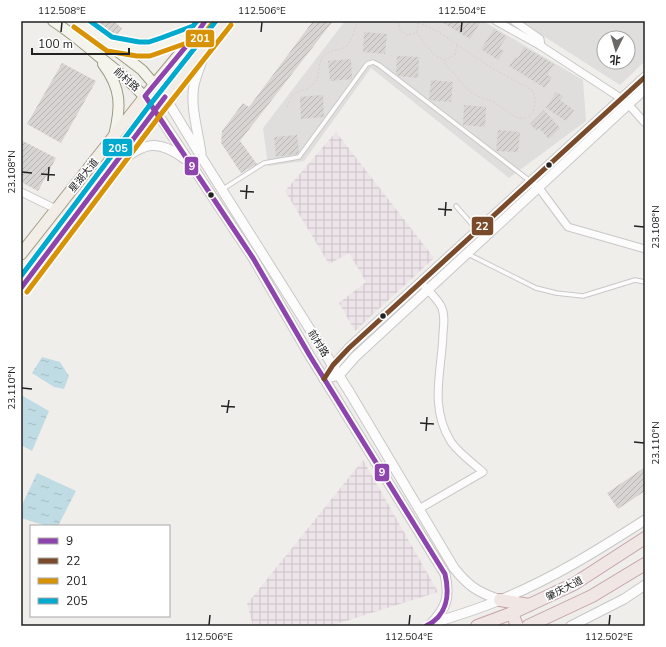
<svg xmlns="http://www.w3.org/2000/svg" width="666" height="647" font-family="'Nunito Sans','Noto Sans SC',sans-serif">
	<style>
		.residential { fill: #dfdedc; fill-rule: evenodd }
		.industrial { fill: url(#industrial-grid) }
		.grass { fill: url(#grass-tufts) }
		.water { fill: url(#water-ripples) }
		.building { fill: url(#building-hatch) }
		.lines { fill: none; stroke-linecap: round; stroke-linejoin: round }
		.service-casing { stroke: #c9c8c7; stroke-width: 5.5 }
		.minor-casing { stroke: #c9c8c7; stroke-width: 9 }
		.tertiary-casing { stroke: #c9c8c7; stroke-width: 11 }
		.secondary-casing { stroke: #999a82; stroke-width: 12 }
		.primary-casing { stroke: #a79c86; stroke-width: 13 }
		.trunk-casing { stroke: #c5a2ac; stroke-width: 14 }
		.path { stroke: #dccecd; stroke-width: 1; stroke-dasharray: 2 2; stroke-linecap: butt }
		.service { stroke: #fdfcfc; stroke-width: 3.5 }
		.minor { stroke: #fdfcfc; stroke-width: 7 }
		.tertiary { stroke: #fdfcfc; stroke-width: 9 }
		.secondary { stroke: #f4f4ed; stroke-width: 10 }
		.primary { stroke: #f3ede7; stroke-width: 11 }
		.trunk { stroke: #f0e6e4; stroke-width: 12 }
		.bus-1-casing { stroke: #fff; stroke-width: 8 }
		.bus-2-casing { stroke: #fff; stroke-width: 8 }
		.bus-3-casing { stroke: #fff; stroke-width: 8 }
		.bus-4-casing { stroke: #fff; stroke-width: 8 }
		.bus-1 { stroke: #8e44ad; stroke-width: 5 }
		.bus-2 { stroke: #7a4b2a; stroke-width: 5 }
		.bus-3 { stroke: #d79205; stroke-width: 5 }
		.bus-4 { stroke: #00a9ce; stroke-width: 5 }
		.ticks { fill: none; stroke: #222; stroke-width: 1.5 }
		.bus-dot { fill: #222; stroke: #fff; stroke-width: 1.5 }
		.labels { text-anchor: middle; stroke-width: 3.5; stroke-linejoin: round; paint-order: stroke }
		.street-label { font-size: 10px; fill: #222; stroke: #fff }
		.line-badge { stroke: #fff; stroke-width: 1.5 }
		.badge-label { font-size: 11px; text-anchor: middle; font-weight: bold; fill: #fff }
		.neatline { fill: none; stroke: #222; stroke-width: 1.5 }
		.ticks-label { font-size: 10px; text-anchor: middle; fill: #222 }
	</style>
	<defs>
		<pattern id="industrial-grid" width="8" height="8" patternUnits="userSpaceOnUse"><rect width="8" height="8" fill="#ede4e9"/><path d="M0 4h8M4 0v8" fill="none" stroke="#cbc3c8"/></pattern>
		<pattern id="grass-tufts" width="24" height="20" patternUnits="userSpaceOnUse"><rect width="24" height="20" fill="#ddeccb"/><path d="M3 7l-1-3M5 7V3M7 7l1-3M15 17l-1-3M17 17v-4M19 17l1-3" fill="none" stroke="#bdcaae"/></pattern>
		<pattern id="water-ripples" width="26" height="14" patternUnits="userSpaceOnUse"><rect width="26" height="14" fill="#bfdbe3"/><path d="M2 4q2-2 4 0t4 0M15 11q2-2 4 0t4 0" fill="none" stroke="#a4bcc2"/></pattern>
		<pattern id="building-hatch" width="6" height="6" patternUnits="userSpaceOnUse"><rect width="6" height="6" fill="#d7d4d2"/><path d="M-1 1l2-2M0 6l6-6M5 7l2-2" fill="none" stroke="#b8b6b4"/></pattern>
	</defs>
	<rect width="100%" height="100%" fill="#f0eeeb"/>
	<g class="residential">
		<path d="M345,21H483L583,80L586,121L509,178L371,68L304,161L268,166L263,128Z"/>
		<path d="M520,21H645V61L620,85ZM604,38H628V62H604Z"/>
	</g>
	<g class="industrial">
		<path d="M336,132L434,258L355,331L339,303L366,282L349,253L329,264L285,191Z"/>
		<path d="M363,460L438,592L330,626H253L247,604Z"/>
	</g>
	<path class="grass" d="M108,161L80,208L21,286V274Z"/>
	<g class="water">
		<path d="M42,357L60,362L69,376L64,389L54,387L32,373Z"/>
		<path d="M21,395L49,411L32,451L21,445Z"/>
		<path d="M37,473L76,491L58,526H47L21,518V507Z"/>
	</g>
	<g class="building">
		<path d="M95,21H113L122,28L116,37Z"/>
		<path d="M313,21H333L240,141L257,164L241,173L221,143L222,131L243,103L249,107Z"/>
		<path d="M440,21H481L470,39Z"/>
		<path d="M494,29L507,37L499,48L504,51L498,60L481,49Z"/>
		<path d="M364,32L387,34L385,54L363,52Z"/>
		<path d="M524,47L554,64L547,75L552,77L545,88L509,66L515,57L518,58Z"/>
		<path d="M397,56L419,57L418,78L399,76L396,74Z"/>
		<path d="M351,59L352,79L330,81L328,61Z"/>
		<path d="M62,63L96,81L61,143L27,124Z"/>
		<path d="M431,80L453,82L451,102L429,100Z"/>
		<path d="M556,92L563,96L560,100L574,110L566,121L546,108Z"/>
		<path d="M323,95L324,117L301,119L300,97Z"/>
		<path d="M464,105L486,107L485,127L463,125Z"/>
		<path d="M544,110L560,128L549,139L539,128L536,130L530,124Z"/>
		<path d="M498,130L520,132L518,152L496,151Z"/>
		<path d="M297,135L299,151L297,154L276,157L274,137Z"/>
		<path d="M23,141L56,158L38,191L21,182V145Z"/>
		<path d="M645,467V491L618,509L607,493Z"/>
	</g>
	<g class="lines">
		<defs>
			<g id="service">
				<path d="M223,189L264,163L299,157L367,64L373,62L379,65L530,181"/>
				<path d="M456,206L477,230"/>
				<path d="M468,254L536,288L556,293L583,296L635,280L645,282"/>
			</g>
			<g id="minor">
				<path d="M496,21L541,46L622,99L629,105L645,123"/>
				<path d="M514,21L540,39L541,46"/>
				<path d="M534,185L539,188L568,227L645,249"/>
				<path d="M21,192L56,209"/>
				<path d="M419,509L483,472C474,464 455,450 450,440C429,405 442,371 443,333C444,324 445,314 441,306C437,299 430,292 425,287"/>
			</g>
			<g id="tertiary">
				<path d="M165,97L202,158L350,393L454,568C469,587 478,592 500,600"/>
				<path d="M155,110L253,258L310,356L445,574C450,597 447,607 431,624"/>
				<path d="M201,153C198,130 190,107 194,85C197,72 203,59 207,46"/>
				<path d="M119,163C144,142 158,139 185,159"/>
				<path d="M330,370L349,348L645,77"/>
				<path d="M324,379L339,375L355,357L645,89"/>
				<path d="M433,623C456,616 478,609 500,600C552,579 598,550 645,520"/>
				<path d="M571,626L624,599L645,585"/>
			</g>
			<g id="secondary">
				<path d="M53,21C69,31 83,43 97,55C119,72 139,88 155,110"/>
				<path d="M78,21L142,70L165,97"/>
				<path d="M113,45C150,54 164,45 198,32"/>
				<path d="M103,64C122,89 121,107 114,136"/>
			</g>
			<g id="primary">
				<path d="M21,254L155,84L198,32L205,21"/>
				<path d="M21,288L155,110L225,21"/>
			</g>
			<g id="trunk">
				<path d="M500,600L529,605"/>
				<path d="M512,613L517,626"/>
				<path d="M477,626L512,613L574,584L645,538"/>
				<path d="M528,626L592,596L645,564"/>
			</g>
		</defs>
		<use href="#service" class="service-casing"/>
		<use href="#minor" class="minor-casing"/>
		<use href="#tertiary" class="tertiary-casing"/>
		<use href="#secondary" class="secondary-casing"/>
		<use href="#primary" class="primary-casing"/>
		<use href="#trunk" class="trunk-casing"/>
		<g class="path">
			<path d="M390,21L399,24"/>
			<path d="M400,21L399,24L400,30L407,35L413,34L418,30L417,21"/>
			<path d="M418,23C443,31 458,47 480,60C496,71 514,80 532,90C537,99 537,119 521,118C511,117 505,109 497,104C489,99 480,98 472,93C463,87 460,79 453,72C449,68 445,67 444,60"/>
			<path d="M416,32C424,42 432,56 444,60L455,55L457,45"/>
			<path d="M287,107C294,85 302,96 313,84C321,76 317,67 322,58C326,49 340,52 346,46C354,39 353,28 359,21"/>
		</g>
		<use href="#service" class="service"/>
		<use href="#minor" class="minor"/>
		<use href="#tertiary" class="tertiary"/>
		<use href="#secondary" class="secondary"/>
		<use href="#primary" class="primary"/>
		<use href="#trunk" class="trunk"/>
		<defs>
			<g id="bus-1">
				<path d="M205,21L198,32L145,96L253,258L310,356L445,574C450,595 447,616 426,626"/>
				<path d="M21,288L165,97"/>
			</g>
			<path id="bus-2" d="M324,379L333,365L349,348L645,77"/>
			<g id="bus-3">
				<path d="M74,27L107,51L137,56H150L201,38L211,25"/>
				<path d="M27,292L161,114L231,25"/>
			</g>
			<g id="bus-4">
				<path d="M90,21L112,37L139,42H149L161,38L193,26L197,21"/>
				<path d="M21,276L149,106L216,21"/>
			</g>
		</defs>
		<use href="#bus-1" class="bus-1-casing"/>
		<use href="#bus-2" class="bus-2-casing"/>
		<use href="#bus-3" class="bus-3-casing"/>
		<use href="#bus-4" class="bus-4-casing"/>
		<use href="#bus-1" class="bus-1"/>
		<use href="#bus-2" class="bus-2"/>
		<use href="#bus-3" class="bus-3"/>
		<use href="#bus-4" class="bus-4"/>
	</g>
	<path class="ticks" d="M61,32L62,22M261,32L262,22M461,32L462,22M22,172L32,173M41,174L55,175M48,181L49,167M240,191L254,192M246,199L247,185M438,209L452,210M445,216L446,202M634,226L644,227M22,388L32,389M221,406L235,407M227,413L229,400M420,423L434,424M426,431L427,417M634,442L644,443M209,625L210,615M409,625L410,615M609,625L610,615"/>
	<g class="bus-dot">
		<circle cx="549" cy="165" r="3.5"/>
		<circle cx="211" cy="195" r="3.5"/>
		<circle cx="383" cy="316" r="3.5"/>
	</g>
	<g class="labels">
		<g class="street-label">
			<text transform="translate(127 79) rotate(41)" y="4">前村路</text>
			<text transform="translate(83 175) rotate(-51)" y="4">星湖大道</text>
			<text transform="translate(319 343) rotate(58)" y="4">前村路</text>
			<text transform="translate(564 588) rotate(-27)" y="4">肇庆大道</text>
		</g>
	</g>
	<g class="line-badge">
		<rect x="185" y="29" width="30" height="19" rx="4" fill="#d79205"/>
		<rect x="102" y="138" width="31" height="19" rx="4" fill="#00a9ce"/>
		<rect x="184" y="156" width="15" height="20" rx="4" fill="#8e44ad"/>
		<rect x="471" y="216" width="23" height="20" rx="4" fill="#7a4b2a"/>
		<rect x="374" y="463" width="16" height="19" rx="4" fill="#8e44ad"/>
	</g>
	<g class="badge-label">
		<text x="200" y="42">201</text>
		<text x="118" y="152">205</text>
		<text x="192" y="170">9</text>
		<text x="482" y="230">22</text>
		<text x="382" y="476">9</text>
	</g>
	<rect width="666" height="647" fill="none" stroke="#ffffff" stroke-width="44"/>
	<rect x="30" y="525" width="140" height="92" fill="#ffffff" stroke="#a7a7a7"/>
	<rect x="38" y="538" width="20" height="6" fill="#8e44ad" stroke="#a7a7a7"/>
	<text x="66" y="545" font-size="12" fill="#222222">9</text>
	<rect x="38" y="558" width="20" height="6" fill="#7a4b2a" stroke="#a7a7a7"/>
	<text x="66" y="565" font-size="12" fill="#222222">22</text>
	<rect x="38" y="578" width="20" height="6" fill="#d79205" stroke="#a7a7a7"/>
	<text x="66" y="585" font-size="12" fill="#222222">201</text>
	<rect x="38" y="598" width="20" height="6" fill="#00a9ce" stroke="#a7a7a7"/>
	<text x="66" y="605" font-size="12" fill="#222222">205</text>
	<g transform="translate(616 50) rotate(185)"><circle r="19" fill="#ffffff" stroke="#a7a7a7"/>
	<path d="M0-3L7 15L0 10L-7 15Z" fill="#6a6968"/>
	<text y="-6" font-size="11" font-weight="bold" text-anchor="middle" fill="#222222">北</text>
	</g>
	<path d="M32 48v6h97v-6" fill="none" stroke="#222222" stroke-width="2"/>
	<text x="38" y="48" font-size="12" fill="#222222" stroke="#ffffff" stroke-width="3" paint-order="stroke">100 m</text>
	<rect x="22" y="22" width="622" height="603" class="neatline"/>
	<g class="ticks-label">
		<text x="62" y="14">112.508°E</text>
		<text x="262" y="14">112.506°E</text>
		<text x="462" y="14">112.504°E</text>
		<text transform="translate(11 172) rotate(-90)" y="4">23.108°N</text>
		<text transform="translate(655 227) rotate(-90)" y="4">23.108°N</text>
		<text transform="translate(11 388) rotate(-90)" y="4">23.110°N</text>
		<text transform="translate(655 443) rotate(-90)" y="4">23.110°N</text>
		<text x="209" y="640">112.506°E</text>
		<text x="409" y="640">112.504°E</text>
		<text x="609" y="640">112.502°E</text>
	</g>
</svg>
